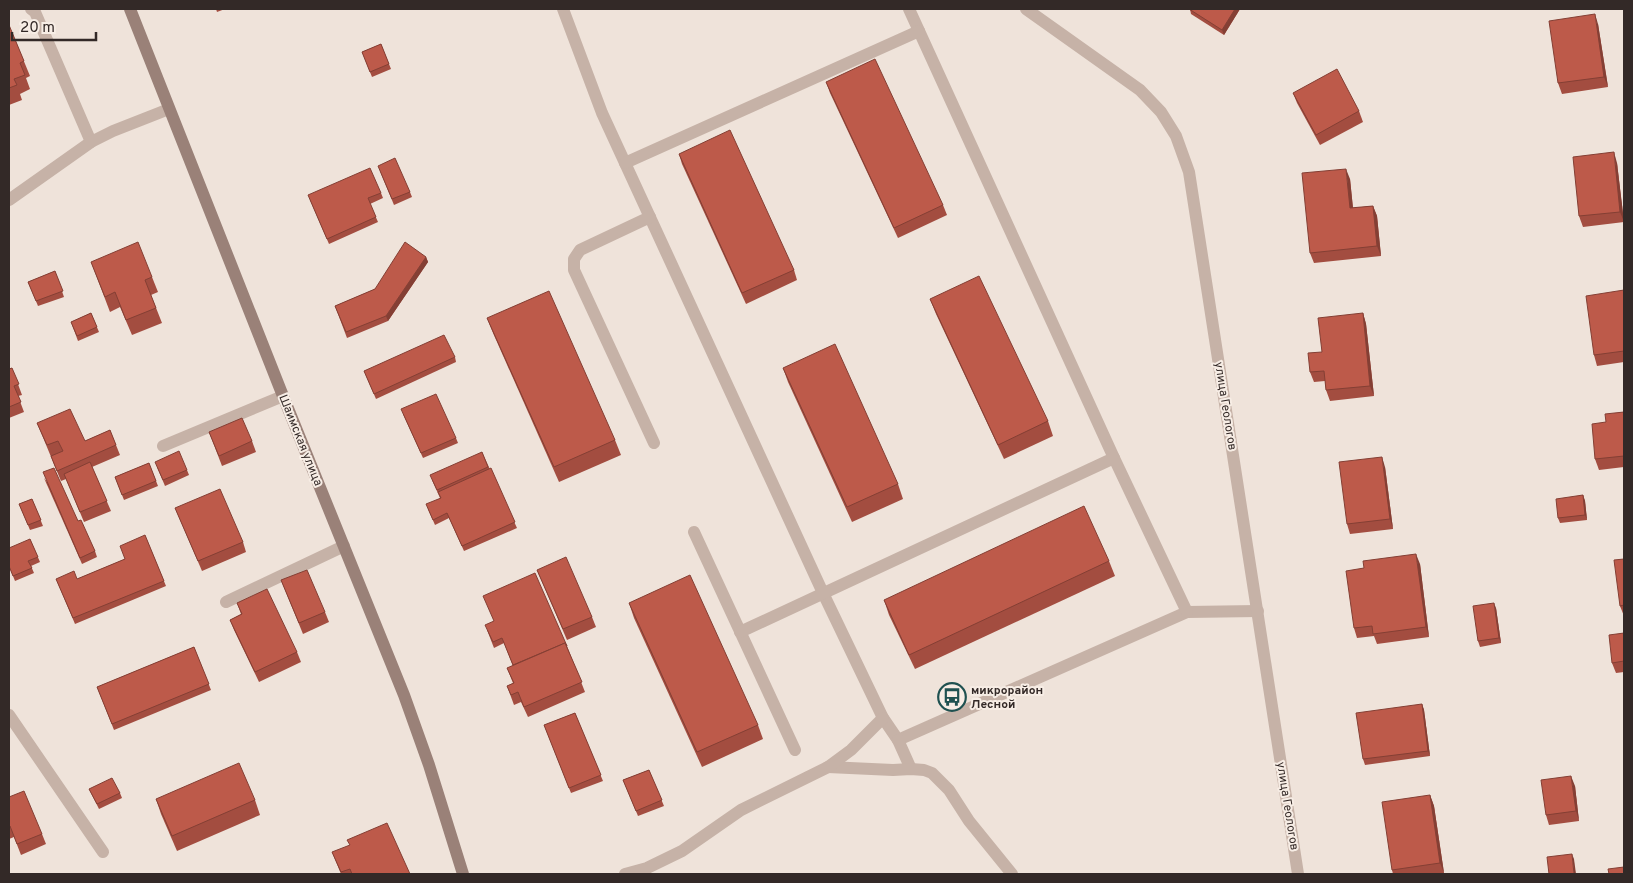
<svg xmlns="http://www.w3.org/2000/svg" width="1633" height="883" font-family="Overpass,sans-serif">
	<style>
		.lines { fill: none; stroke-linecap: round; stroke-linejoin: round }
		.service { stroke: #c6b2a7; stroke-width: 12 }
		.minor { stroke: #c6b2a7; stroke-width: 12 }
		.tertiary { stroke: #c6b2a7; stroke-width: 12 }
		.secondary { stroke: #9a8178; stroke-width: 12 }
		.wall { fill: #a34d40 }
		.shaded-wall { fill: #843f34 }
		.building { fill: #bd5a4a; stroke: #843f34 }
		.labels { text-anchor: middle; stroke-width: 4; stroke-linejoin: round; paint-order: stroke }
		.street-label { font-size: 12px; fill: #332927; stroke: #f7ede5 }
		.poi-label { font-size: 12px; font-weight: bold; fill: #332927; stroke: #f7ede5; text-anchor: start }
	</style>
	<rect width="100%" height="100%" fill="#efe3da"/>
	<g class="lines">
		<g class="service">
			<path d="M31,9L35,12L91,142"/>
			<path d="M563,9L602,113L823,593L883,718L898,740L1187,612L1258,611"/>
			<path d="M909,9L1114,458"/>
			<path d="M625,163L919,31"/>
			<path d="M650,217L580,250L574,259V270L654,443"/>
			<path d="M163,446L283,396"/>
			<path d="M694,532L795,750"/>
			<path d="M226,602L344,546"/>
			<path d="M740,632L1114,458L1187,612"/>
			<path d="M9,715L103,852"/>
			<path d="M898,740L911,769"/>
			<path d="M828,767L893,770L911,769L924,770L932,773L949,790L969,821L1012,874"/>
			<path d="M625,874L647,868L682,851L741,810L828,767L851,750L883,718"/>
		</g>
		<path class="minor" d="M1026,9L1140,90L1161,112L1176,136L1189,172L1298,874"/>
		<path class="tertiary" d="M9,200L91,142L113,131L169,109"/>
		<path class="secondary" d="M130,9L283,396L404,695L429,765L463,874"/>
	</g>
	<g class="wall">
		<path d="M216,9H225L217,12Z"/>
		<path d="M1190,9H1240L1224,35L1191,14Z"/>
		<path d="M1598,24L1608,87L1562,94L1558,83Z"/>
		<path d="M9,25L30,76L26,78L30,89L20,94L22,100L9,105Z"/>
		<path d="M381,44L391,69L372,77L362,52Z"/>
		<path d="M826,82L943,205L947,215L898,238L830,93Z"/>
		<path d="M1293,93L1359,111L1363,122L1320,145L1297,103Z"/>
		<path d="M679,154L794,270L797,280L746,304L682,164Z"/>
		<path d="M1617,163L1624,222L1583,227L1579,216Z"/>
		<path d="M380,171L410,192L412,197L394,205Z"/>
		<path d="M1350,179L1353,208L1373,206L1377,216L1381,256L1314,263L1310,253Z"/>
		<path d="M381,193L383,198L370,204L378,222L329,244L310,200Z"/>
		<path d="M426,257L428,262L388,321L347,338L335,306L375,289Z"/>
		<path d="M91,262L152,277L158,292L151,295L162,323L132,335L120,307L110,312Z"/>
		<path d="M55,271L64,297L38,306L28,282Z"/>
		<path d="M1624,290V362L1597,366L1594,355Z"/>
		<path d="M930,299L1048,421L1053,436L1004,459L936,314Z"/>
		<path d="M91,313L99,332L78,341L71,322Z"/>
		<path d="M1363,313L1366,324L1374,396L1330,401L1326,390L1325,381L1314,382L1310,372L1322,352Z"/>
		<path d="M487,318L615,440L621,455L559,482L493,333Z"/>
		<path d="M455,357L456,362L376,399L364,371Z"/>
		<path d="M12,368L22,395L18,396L24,412L9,418V369Z"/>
		<path d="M783,368L898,484L903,499L852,522L788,382Z"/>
		<path d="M1624,412V467L1599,470L1595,459L1606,422Z"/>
		<path d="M403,414L456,438L458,443L423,458Z"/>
		<path d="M37,423L85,441L110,430L120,455L92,467L111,511L84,522L66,479L61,481Z"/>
		<path d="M209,432L252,441L256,452L222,466Z"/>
		<path d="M482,452L517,528L464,551L449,518L435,525L428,509L440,498L432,480Z"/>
		<path d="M149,463L158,486L124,500L115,477Z"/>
		<path d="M157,467L187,470L189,475L165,486Z"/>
		<path d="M1385,467L1393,529L1350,534L1347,524Z"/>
		<path d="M44,478L78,521L95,551L97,557L82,564Z"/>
		<path d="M1583,495L1585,501L1587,520L1560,523L1558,518Z"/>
		<path d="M32,499L43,526L30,530L19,504Z"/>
		<path d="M175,508L243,542L246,552L202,571Z"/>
		<path d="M145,535L166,586L75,624L56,579H77L125,559Z"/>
		<path d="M30,539L40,562L31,566L34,573L15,581L9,566Z"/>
		<path d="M1624,559V616L1620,606Z"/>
		<path d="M1109,561L1115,576L915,669L889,615L884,600Z"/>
		<path d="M1420,564L1429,637L1377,644L1374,636L1357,638L1354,628Z"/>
		<path d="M537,570L592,617L596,627L567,640Z"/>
		<path d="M281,580L325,612L329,622L303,634Z"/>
		<path d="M237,603L297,652L301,662L259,682L234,630L230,620L241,614Z"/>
		<path d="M629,603L758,725L763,739L702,767L634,618Z"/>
		<path d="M1496,608L1501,643L1480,647L1478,641Z"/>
		<path d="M487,630L567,646L585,692L528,717L521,702L514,705L507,686L513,683L507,668L513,666L504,643L494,648Z"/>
		<path d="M1624,633V672L1616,673L1612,663Z"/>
		<path d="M194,647L211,690L114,730L97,687Z"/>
		<path d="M1422,704L1424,710L1430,756L1365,765L1363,759Z"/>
		<path d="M575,713L603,781L571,793L544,725Z"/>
		<path d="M649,770L664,806L638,816L623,780Z"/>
		<path d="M1575,786L1579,821L1549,825L1546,815Z"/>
		<path d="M89,789L120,793L122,798L99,809Z"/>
		<path d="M1430,795L1434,806L1444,873L1434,874H1393L1392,870Z"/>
		<path d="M9,797L42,834L46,844L21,855L14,837L9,839Z"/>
		<path d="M156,799L255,800L260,815L177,851L161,814Z"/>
		<path d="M332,852L410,874H341Z"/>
	</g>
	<g class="shaded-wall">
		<path d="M1235,9H1240L1224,35L1222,30Z"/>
		<path d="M1595,14L1598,24L1608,87L1604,77Z"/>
		<path d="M1614,152L1617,163L1624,222L1620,212Z"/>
		<path d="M1346,169L1350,179L1354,219L1350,208Z"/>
		<path d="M1373,206L1377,216L1381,256L1377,246Z"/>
		<path d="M426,257L428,262L388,321L386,316Z"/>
		<path d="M1363,313L1366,324L1374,396L1370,386Z"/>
		<path d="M1382,457L1385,467L1393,529L1390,519Z"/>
		<path d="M1583,495L1585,501L1587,520L1585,515Z"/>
		<path d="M1416,554L1420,564L1429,637L1426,627Z"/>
		<path d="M1494,603L1496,608L1501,643L1499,638Z"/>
		<path d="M1422,704L1424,710L1430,756L1428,751Z"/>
		<path d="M1571,776L1575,786L1579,821L1576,811Z"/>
		<path d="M1430,795L1434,806L1444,873L1440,863Z"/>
		<path d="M1572,854L1574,859L1576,874H1574Z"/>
	</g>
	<g class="building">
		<path d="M1189,9H1235L1222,30Z"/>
		<path d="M1595,14L1604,77L1558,83L1549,21Z"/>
		<path d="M9,25L24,61L20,63L25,75L14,79L17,85L9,88Z"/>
		<path d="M381,44L389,64L370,72L362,52Z"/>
		<path d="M875,59L943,205L894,228L826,82Z"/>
		<path d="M1337,69L1359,111L1316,135L1293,93Z"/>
		<path d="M730,130L794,270L742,293L679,154Z"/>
		<path d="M1614,152L1620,212L1579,216L1573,157Z"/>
		<path d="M395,158L410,192L392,199L378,166Z"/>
		<path d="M370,168L381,193L368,198L376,217L327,239L308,195Z"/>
		<path d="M1346,169L1350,208L1373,206L1377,246L1310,253L1302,173Z"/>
		<path d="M138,242L152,277L145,280L156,308L126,320L115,292L105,297L91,262Z"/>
		<path d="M405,242L426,257L386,316L346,332L335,306L375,289Z"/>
		<path d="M55,271L63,291L36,301L28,282Z"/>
		<path d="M979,276L1048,421L998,445L930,299Z"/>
		<path d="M1624,290V351L1594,355L1586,296Z"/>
		<path d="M549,291L615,440L554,467L487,318Z"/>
		<path d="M91,313L97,327L77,336L71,322Z"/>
		<path d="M1363,313L1370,386L1326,390L1324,371L1310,372L1308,353L1322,352L1318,318Z"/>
		<path d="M444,335L455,357L374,394L364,371Z"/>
		<path d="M835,344L898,484L847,507L783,368Z"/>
		<path d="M12,368L19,384L14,386L21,402L9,407V369Z"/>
		<path d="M436,394L456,438L421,453L401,409Z"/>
		<path d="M70,409L85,441L110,430L116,445L57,471L51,456L63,451L58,441L47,445L37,423Z"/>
		<path d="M1624,412V456L1595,459L1592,424L1606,422L1605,414Z"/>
		<path d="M242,418L252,441L219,456L209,432Z"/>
		<path d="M179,451L187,470L163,480L155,462Z"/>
		<path d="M482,452L488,467L437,490L430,475Z"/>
		<path d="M1382,457L1390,519L1347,524L1339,462Z"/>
		<path d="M90,462L107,501L80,512L64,474Z"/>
		<path d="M149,463L156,481L122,495L115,477Z"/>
		<path d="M54,468L78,521L81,520L95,551L80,558L43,472Z"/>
		<path d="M491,468L515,522L462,546L447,513L433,520L426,504L441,498L438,492Z"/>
		<path d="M220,489L243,542L198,561L175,508Z"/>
		<path d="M1583,495L1585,515L1558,518L1556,499Z"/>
		<path d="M32,499L41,520L28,525L19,504Z"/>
		<path d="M1084,506L1109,561L909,655L884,600Z"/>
		<path d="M145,535L164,581L73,618L56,579L74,571L77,579L125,559L120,546Z"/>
		<path d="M30,539L38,557L28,561L32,568L13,576L9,566V548Z"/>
		<path d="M1416,554L1426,627L1373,634L1372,626L1354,628L1346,571L1364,568L1363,561Z"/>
		<path d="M566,557L592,617L563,629L537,570Z"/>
		<path d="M1624,559V605L1620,606L1614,560Z"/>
		<path d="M307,570L325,612L299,623L281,580Z"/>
		<path d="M535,573L567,646L565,643L513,665L502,638L493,642L485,625L494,621L483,596Z"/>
		<path d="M690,575L758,725L697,752L629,603Z"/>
		<path d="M267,589L297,652L255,672L230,620L242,614L237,603Z"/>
		<path d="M1494,603L1499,638L1478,641L1473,606Z"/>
		<path d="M1624,633V661L1612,663L1609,635Z"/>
		<path d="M565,643L582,682L524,707L518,692L511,695L507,686L514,683L507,668Z"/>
		<path d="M194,647L209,684L112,724L97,687Z"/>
		<path d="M1422,704L1428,751L1363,759L1356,713Z"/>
		<path d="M575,713L601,775L569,788L544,725Z"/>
		<path d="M239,763L255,800L172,836L156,799Z"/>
		<path d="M649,770L662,800L636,811L623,780Z"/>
		<path d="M1571,776L1576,811L1546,815L1541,780Z"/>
		<path d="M112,778L120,793L97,804L89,789Z"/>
		<path d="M24,791L42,834L17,844L10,826L9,827V797Z"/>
		<path d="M1430,795L1440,863L1392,870L1382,802Z"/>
		<path d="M387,823L410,874H352L350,869L341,872L332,852L350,845L347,840Z"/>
		<path d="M1572,854L1574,874H1549L1547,857Z"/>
		<path d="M1624,867V874H1609L1608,869Z"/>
	</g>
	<defs>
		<symbol id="bus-ring" viewBox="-11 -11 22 22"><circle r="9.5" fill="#f7ede5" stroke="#1f5150" stroke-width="1.5"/><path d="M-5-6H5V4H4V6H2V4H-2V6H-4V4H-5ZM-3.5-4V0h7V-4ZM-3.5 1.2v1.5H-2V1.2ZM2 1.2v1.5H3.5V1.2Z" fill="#1f5150"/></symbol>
	</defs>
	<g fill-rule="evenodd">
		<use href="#bus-ring" x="936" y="681" width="32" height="32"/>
	</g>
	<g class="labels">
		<g class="street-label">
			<text transform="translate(1226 406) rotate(81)" y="4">улица Геологов</text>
			<text transform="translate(301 440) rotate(68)" y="4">Шаимская улица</text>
			<text transform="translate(1288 806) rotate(81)" y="4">улица Геологов</text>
		</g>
		<g class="poi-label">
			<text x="971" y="694">микрорайон<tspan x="971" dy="14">Лесной</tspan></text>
		</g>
	</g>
	<rect width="1633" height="883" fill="none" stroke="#332927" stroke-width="20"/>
	<path d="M12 32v8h84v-8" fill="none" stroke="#332927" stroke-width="2.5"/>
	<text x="20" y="32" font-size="15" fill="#332927" stroke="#f7ede5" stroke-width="4" paint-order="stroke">20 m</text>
</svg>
